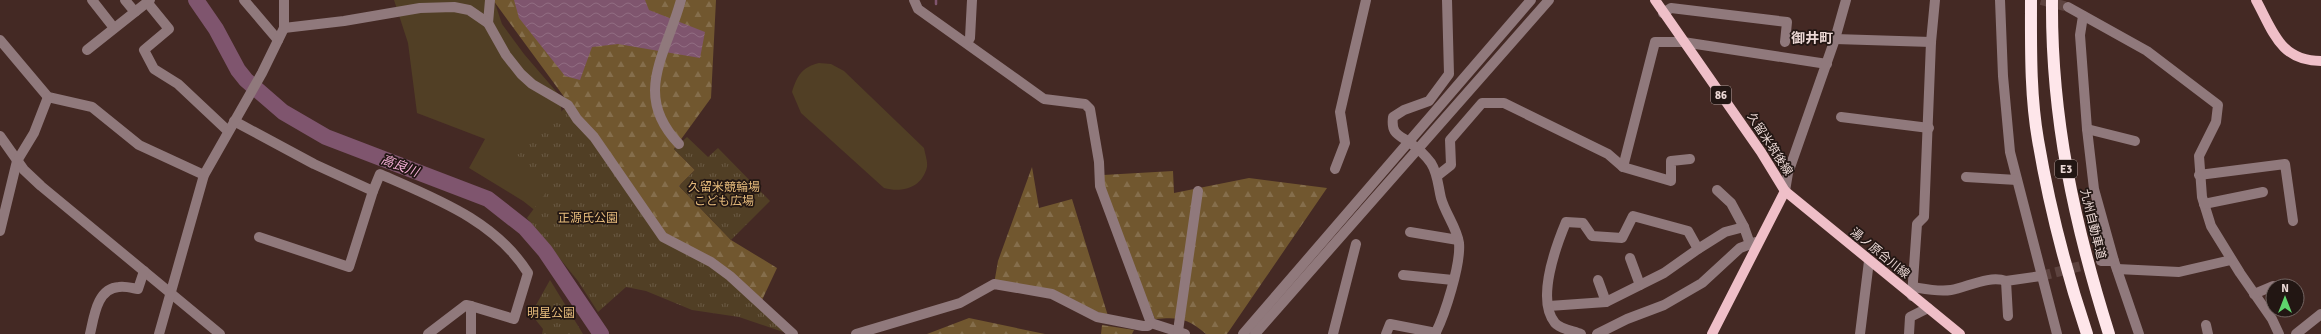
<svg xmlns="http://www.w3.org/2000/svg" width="2321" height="334" font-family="Signika,'Noto Sans JP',sans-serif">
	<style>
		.grass { fill: #513f25 }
		.forest { fill: url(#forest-firs) }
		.park { fill: url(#park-tufts) }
		.water { fill: url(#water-waves) }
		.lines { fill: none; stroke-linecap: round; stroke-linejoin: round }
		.stream { stroke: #7f556e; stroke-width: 2.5 }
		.river { stroke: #7f556e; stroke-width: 16 }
		.minor-tunnel { stroke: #5d433f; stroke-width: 10; stroke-dasharray: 10 5; stroke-linecap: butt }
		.minor { stroke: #90797c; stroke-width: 10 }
		.major { stroke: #efbfc8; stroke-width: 10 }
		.highway { stroke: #fee6ea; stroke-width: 12 }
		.labels { text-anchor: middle; stroke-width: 3.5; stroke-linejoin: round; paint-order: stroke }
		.shield { fill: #221613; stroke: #af9e9b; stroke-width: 1 }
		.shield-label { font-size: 11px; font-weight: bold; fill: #ebd8d5 }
		.street-label { font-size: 12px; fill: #ebd8d5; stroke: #221613 }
		.park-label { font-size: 12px; fill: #e6bb7b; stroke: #221613 }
		.water-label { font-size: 13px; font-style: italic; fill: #f4aed6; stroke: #221613 }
		.quarter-label { font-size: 14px; font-weight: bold; fill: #ebd8d5; stroke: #221613 }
	</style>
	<defs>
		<pattern id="forest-firs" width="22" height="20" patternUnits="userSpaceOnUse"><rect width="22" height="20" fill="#71572f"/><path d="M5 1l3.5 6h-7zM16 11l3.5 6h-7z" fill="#856e4c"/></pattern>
		<pattern id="park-tufts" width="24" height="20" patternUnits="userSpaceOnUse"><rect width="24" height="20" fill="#513f25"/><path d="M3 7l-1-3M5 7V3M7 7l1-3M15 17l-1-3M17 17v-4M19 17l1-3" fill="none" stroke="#6a5a44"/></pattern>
		<pattern id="water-waves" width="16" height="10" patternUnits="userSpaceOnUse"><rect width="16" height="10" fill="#7f556e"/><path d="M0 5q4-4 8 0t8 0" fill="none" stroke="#916d82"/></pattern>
	</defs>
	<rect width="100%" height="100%" fill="#442924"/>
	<g class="grass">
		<path d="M394,0H494L502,24L524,54L560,96L563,127L556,181L542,216L523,201L469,168L485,139L417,113L408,43Z"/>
		<path d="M819,63L831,64L844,71L924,148C925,154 928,162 927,167C922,188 902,193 884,188L801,113L792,92C797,76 802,67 819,63Z"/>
	</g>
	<g class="forest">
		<path d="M493,0H716L711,98L674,149L695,170L679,186L731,240L777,268L754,317L684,293L595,139Z"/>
		<path d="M1032,167L1039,208L1072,199L1108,316L1052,294L994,284L998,261Z"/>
		<path d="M1173,171L1174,193L1249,178L1327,188L1227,334H1206C1187,318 1179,317 1155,319L1101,190L1103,175Z"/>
		<path d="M969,318L1045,334H1046H927Z"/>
		<path d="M1102,325L1134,330L1132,334H1101Z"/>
	</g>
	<g class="park">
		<path d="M568,105L656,229L711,262L789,334L739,317L692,310L646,291L626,287L598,312L578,281L527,218L550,187L517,155Z"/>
		<path d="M687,137L708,157L718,148L770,201L731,240L679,186L695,170L674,149Z"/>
		<path d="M550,280L583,334H542L543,329L531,314Z"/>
	</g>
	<path class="water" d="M514,0H645L649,10L705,32L700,58L618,44L592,47L580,80L565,76L519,18Z"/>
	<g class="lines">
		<path class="stream" d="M936,0V4"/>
		<path class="river" d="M196,0L216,29L238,70L246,80L283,112L326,137L488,199L525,228L545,251L601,334"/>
		<g class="minor-tunnel">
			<path d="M2041,0L2068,7"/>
			<path d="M2041,276L2101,261"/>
		</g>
		<g class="minor">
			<path d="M92,0L114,28"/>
			<path d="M125,0L135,12"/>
			<path d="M244,0L278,40"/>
			<path d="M914,0L918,9L1044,99L1085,104L1090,109L1099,162L1100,186L1151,323"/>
			<path d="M2000,0L2003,76L2010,152L2057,334"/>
			<path d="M147,2L169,29L144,50L154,69L178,84L228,131"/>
			<path d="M2068,7L2147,51L2218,105L2216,122L2199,156L2202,197L2211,226L2240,273L2272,319L2279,334"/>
			<path d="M1663,13L1671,8L1787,22L1785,42"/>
			<path d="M2083,16L2080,35L2087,129L2094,189L2114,261L2139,334"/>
			<path d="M488,23L490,0"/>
			<path d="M284,28L344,21L420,8L454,7L469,10L488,23L506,55L521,74L532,84L568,105L577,119L594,137L663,237L711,262L730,276L793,334"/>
			<path d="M1835,39L1931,42"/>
			<path d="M0,40L48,97L92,107L139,145L204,175"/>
			<path d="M967,43L970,38L972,0"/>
			<path d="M87,50L150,0"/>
			<path d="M1841,117L1929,128"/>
			<path d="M234,121L314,164L373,191L349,267L259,237"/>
			<path d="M2087,129L2135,141"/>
			<path d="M0,136L24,170L41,186L220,334"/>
			<path d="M679,144C632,95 666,55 681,0"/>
			<path d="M1690,159L1671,161V181L1623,167L1655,42H1683L1827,64"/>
			<path d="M1335,169L1345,143L1340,112L1366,0"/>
			<path d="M2199,175L2285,164L2293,221"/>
			<path d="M1437,176L1451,165L1450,140L1482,103H1504L1608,154L1623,167"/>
			<path d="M1966,177L2017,180"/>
			<path d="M1717,190L1731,203L1744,227"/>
			<path d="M373,191L380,174C434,198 495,220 528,273L514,319L471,306V334"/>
			<path d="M1785,191L1788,173L1835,39L1846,0"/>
			<path d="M2204,204L2263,192"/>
			<path d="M0,231L17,161L34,133L48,97"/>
			<path d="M1410,232L1458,240"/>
			<path d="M1630,258L1640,285"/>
			<path d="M2101,261H2114"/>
			<path d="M2117,269L2179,272L2231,260"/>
			<path d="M1403,275L1453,280"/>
			<path d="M1598,280L1606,302"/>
			<path d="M1913,287C1925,289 1938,292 1951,290C1968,287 1989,275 2006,281"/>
			<path d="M2254,294L2273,286"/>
			<path d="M1912,296L1917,224L1924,217L1931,42L1935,0"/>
			<path d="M1549,306L1606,302L1664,273L1698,249"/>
			<path d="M2008,316L2006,281L2041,276"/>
			<path d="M1151,323L1185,334"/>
			<path d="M2206,325L2208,334"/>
			<path d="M1178,331L1198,191"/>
			<path d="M90,334C94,317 97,288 119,287C125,286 132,288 138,289L144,271"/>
			<path d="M159,334L204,175L262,73L284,28V0"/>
			<path d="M428,334L466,305L471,306"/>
			<path d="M856,334L960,303L994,284L1052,294L1097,317L1143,326H1148L1151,323"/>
			<path d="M1243,334L1531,0"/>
			<path d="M1255,334L1549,0"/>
			<path d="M1333,334L1356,244"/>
			<path d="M1386,334L1390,324L1436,333"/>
			<path d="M1435,334C1445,315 1461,264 1459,243C1457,228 1445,213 1441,198C1438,186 1438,174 1431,163C1426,156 1416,147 1409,142C1397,134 1391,133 1393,117L1404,110L1429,101L1449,74L1447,0"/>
			<path d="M1581,334C1574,331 1560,329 1555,323C1536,300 1556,246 1566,222L1583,223L1592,236L1622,238L1633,216L1688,231L1698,249L1725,232L1744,227L1750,244"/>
			<path d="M1597,334L1627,319L1664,305L1702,283L1740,248L1756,242"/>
			<path d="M1860,334L1869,261"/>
			<path d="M1909,334L1910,317L1928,308"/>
			<path d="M2296,334L2321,314"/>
		</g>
		<g class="major">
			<path d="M1655,0L1761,152L1785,191L1960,334"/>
			<path d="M2256,0C2273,31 2280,61 2321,61"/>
			<path d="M1712,334L1785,191"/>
		</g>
		<g class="highway">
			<path d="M2031,0C2031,46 2030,94 2038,140C2049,205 2066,271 2087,334"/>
			<path d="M2052,0C2051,117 2074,223 2109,334"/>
		</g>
	</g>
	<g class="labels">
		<g class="shield">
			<rect x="1711" y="86" width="20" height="18" rx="3"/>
			<rect x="2055" y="160" width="22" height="18" rx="3"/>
		</g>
		<g class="shield-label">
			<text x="1721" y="99">86</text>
			<text x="2066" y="173">E3</text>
		</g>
		<g class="street-label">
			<text transform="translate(1770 144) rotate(57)" y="4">久留米筑後線</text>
			<text transform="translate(2093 224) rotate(76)" y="4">九州自動車道</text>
			<text transform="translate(1880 253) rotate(39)" y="4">湯ノ原合川線</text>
		</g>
		<g class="park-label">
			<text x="724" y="191">久留米競輪場<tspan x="724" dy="14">こども広場</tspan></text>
			<text x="588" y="222">正源氏公園</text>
			<text x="551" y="317">明星公園</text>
		</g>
		<g class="water-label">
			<text transform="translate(400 165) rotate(21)" y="5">高良川</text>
		</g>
		<g class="quarter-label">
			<text x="1812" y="43">御井町</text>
		</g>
	</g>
	<g transform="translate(2285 298)"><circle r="19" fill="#221613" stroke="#726461"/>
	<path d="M0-3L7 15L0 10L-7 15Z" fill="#5ed56c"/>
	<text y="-6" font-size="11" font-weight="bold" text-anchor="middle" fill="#ebd8d5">N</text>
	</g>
</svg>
